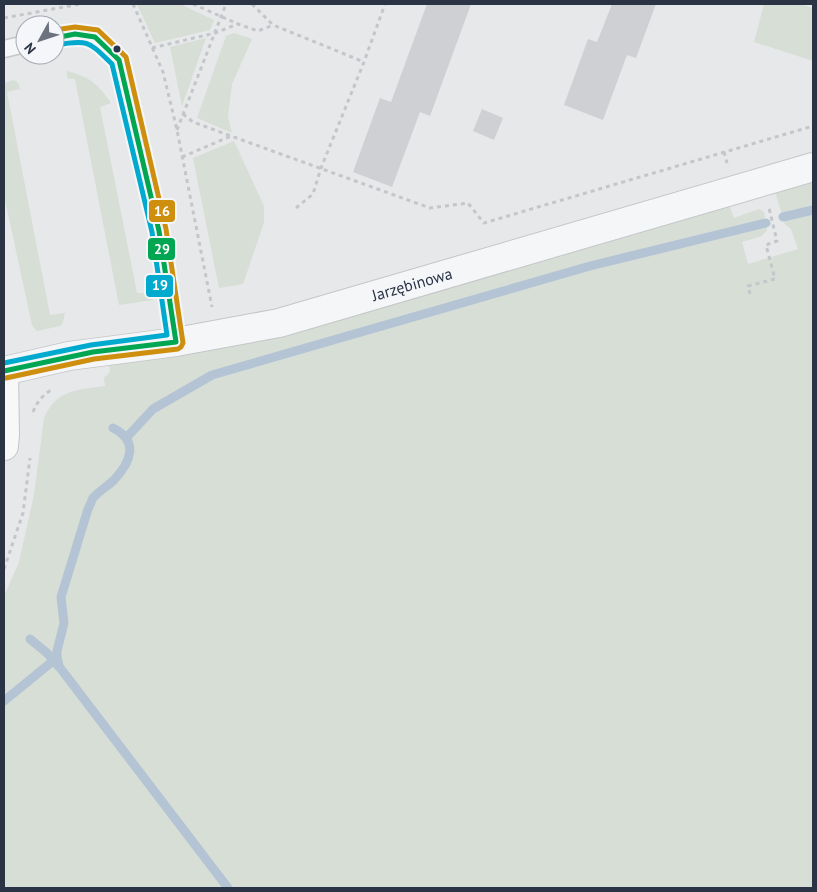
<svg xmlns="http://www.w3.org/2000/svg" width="817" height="892" font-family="'PT Sans',sans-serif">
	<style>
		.green { fill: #d6ded6 }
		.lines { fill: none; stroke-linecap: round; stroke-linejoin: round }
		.stream { stroke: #b4c4d5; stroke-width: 9 }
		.building { fill: #ced0d3 }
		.lane-casing { stroke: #c4c6c8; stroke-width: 19 }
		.street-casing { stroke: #c4c6c8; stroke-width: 30 }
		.secondary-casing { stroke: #c4c6c8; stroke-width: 30 }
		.path { stroke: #c5c6ca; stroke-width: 3; stroke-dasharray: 4 4; stroke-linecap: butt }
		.lane { stroke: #f5f6f7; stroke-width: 16 }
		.street { stroke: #f5f6f7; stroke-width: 28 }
		.secondary { stroke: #f8f8f8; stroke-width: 28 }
		.bus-1-casing { stroke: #f4f6f9; stroke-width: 9 }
		.bus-2-casing { stroke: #f4f6f9; stroke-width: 9 }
		.bus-3-casing { stroke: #f4f6f9; stroke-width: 9 }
		.bus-1 { stroke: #00a651; stroke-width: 5 }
		.bus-2 { stroke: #ce8f0e; stroke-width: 5 }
		.bus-3 { stroke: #00a9ce; stroke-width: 5 }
		.bus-dot { fill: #2b3445; stroke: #f4f6f9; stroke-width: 2 }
		.labels { text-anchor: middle; stroke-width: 4.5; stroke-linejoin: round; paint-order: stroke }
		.street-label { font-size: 16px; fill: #2b3445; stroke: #f4f6f9 }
		.line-badge { stroke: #f4f6f9; stroke-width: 2 }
		.badge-label { font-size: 14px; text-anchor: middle; font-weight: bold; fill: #fff }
	</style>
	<rect width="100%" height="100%" fill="#e6e8ea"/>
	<g class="green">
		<path d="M137,4H185L184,6L214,20L210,30L155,43Z"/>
		<path d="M764,4H800L813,8V61L754,42Z"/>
		<path d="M234,33L252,39L232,84L228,117L232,133L197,118L226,36Z"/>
		<path d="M206,38L182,106L170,47Z"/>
		<path d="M66,71C89,76 98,84 111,103L100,107L137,293H151L153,295V300L119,305L75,79H68Z"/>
		<path d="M14,80L18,83L20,89L7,92L50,315L65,313L63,322L60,326L37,331L32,325L4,195V83Z"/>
		<path d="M234,141L264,206V223L243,284L219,288L193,158Z"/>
		<path d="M813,181V888H4V596L19,562L34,495L44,418C57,389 77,390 105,386L104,378L110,372L109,365L247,343L729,205L734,218L759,209L764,212L767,230L762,236L742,242L748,264L798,249L791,229L785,224L775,192Z"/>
	</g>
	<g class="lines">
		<g class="stream">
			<path d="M783,217L813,210"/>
			<path d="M127,437L153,409L212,375L590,266L766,223"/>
			<path d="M30,639L47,653L61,669L228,888"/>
			<path d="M59,666L57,657V651L64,623L61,597L88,509C90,506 91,502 93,498C99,491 108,486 114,480C131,462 139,441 113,428"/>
			<path d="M4,701L53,661"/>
		</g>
	</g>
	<g class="building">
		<path d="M427,4H471L430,116L420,112L392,187L353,172L380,98L391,102Z"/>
		<path d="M612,4H656L636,58L627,55L603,120L564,105L588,39L597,42Z"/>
		<path d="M482,109L503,118L494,140L473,131Z"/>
	</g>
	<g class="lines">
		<defs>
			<g id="lane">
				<path d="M55,38L75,34L95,37L119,60L159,231L176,342"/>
				<path d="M4,49L25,44"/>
			</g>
			<path id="street" d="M4,371L69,356L176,342L279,323L813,167"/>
			<path id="secondary" d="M4,372L5,434L4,446"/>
		</defs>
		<use href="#lane" class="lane-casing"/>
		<use href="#street" class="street-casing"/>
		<use href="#secondary" class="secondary-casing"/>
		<g class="path">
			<path d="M133,4L163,72L177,130L212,307"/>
			<path d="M193,4L238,24"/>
			<path d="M252,4L273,25L364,62"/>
			<path d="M4,18L80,4"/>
			<path d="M152,48L215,33L238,24L258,31L273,25"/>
			<path d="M183,114L193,122L231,136L430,208L468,203L484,223L813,126"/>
			<path d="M177,130L226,4"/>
			<path d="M724,152L727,163"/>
			<path d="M182,157L231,136"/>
			<path d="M296,208L313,194L321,168L364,62L385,4"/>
			<path d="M750,294L748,286L775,279L766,245L777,241L769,208"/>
			<path d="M33,412C37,402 42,396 51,390"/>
			<path d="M4,569L23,513L30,458"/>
		</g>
		<use href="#lane" class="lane"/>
		<use href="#street" class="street"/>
		<use href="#secondary" class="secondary"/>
		<defs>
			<path id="bus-1" d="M4,371L93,352L176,342L159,231L119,60L95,37L75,34L55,38"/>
			<path id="bus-2" d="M6,378L94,359L178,349L181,347L183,343L166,229L126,57L98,30L75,27L55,30"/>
			<path id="bus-3" d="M4,363L91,345L167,335L152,232L112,64C89,42 89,39 56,45"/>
		</defs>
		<use href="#bus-1" class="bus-1-casing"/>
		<use href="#bus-2" class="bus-2-casing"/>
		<use href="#bus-3" class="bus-3-casing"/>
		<use href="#bus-1" class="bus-1"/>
		<use href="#bus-2" class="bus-2"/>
		<use href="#bus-3" class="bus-3"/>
	</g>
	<circle class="bus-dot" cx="117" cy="49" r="4.5"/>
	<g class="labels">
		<g class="street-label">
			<text transform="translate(412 284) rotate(-16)" y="6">Jarzębinowa</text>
		</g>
	</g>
	<g class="line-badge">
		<rect x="148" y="199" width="28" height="24" rx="5" fill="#ce8f0e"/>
		<rect x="147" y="237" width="29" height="24" rx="5" fill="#00a651"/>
		<rect x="145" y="274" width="29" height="24" rx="5" fill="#00a9ce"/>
	</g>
	<g class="badge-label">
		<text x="162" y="216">16</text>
		<text x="162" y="254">29</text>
		<text x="160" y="290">19</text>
	</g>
	<rect width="817" height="892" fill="none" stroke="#2b3445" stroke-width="10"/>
	<g transform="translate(40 40) rotate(230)"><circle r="24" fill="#f4f6f9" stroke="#a4a8b1"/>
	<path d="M0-4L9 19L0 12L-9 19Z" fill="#6c737f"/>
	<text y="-8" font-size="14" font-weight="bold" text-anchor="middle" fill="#2b3445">N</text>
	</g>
</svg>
